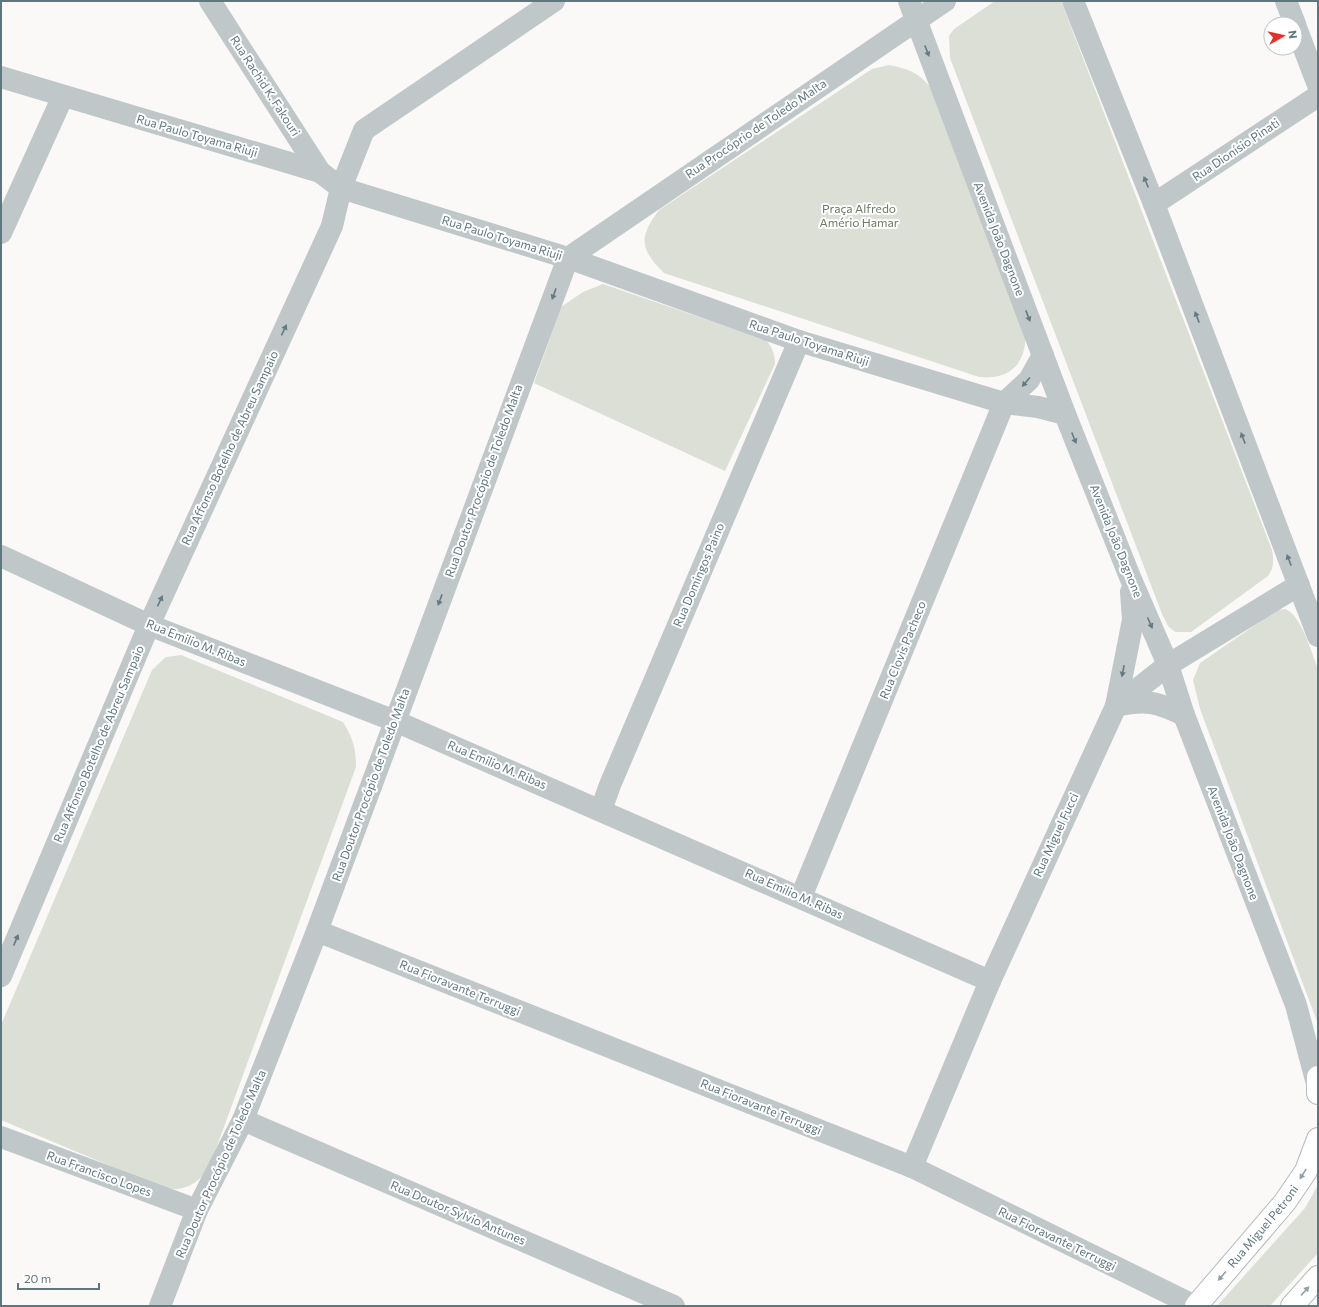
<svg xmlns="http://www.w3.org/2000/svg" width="1319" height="1307" font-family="Commissioner,sans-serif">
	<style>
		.green { fill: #dbdfd6 }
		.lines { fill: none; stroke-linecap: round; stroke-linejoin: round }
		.primary-casing { stroke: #b3bbbe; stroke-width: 24 }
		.minor { stroke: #c0c7c9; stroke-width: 22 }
		.tertiary { stroke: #c0c7c9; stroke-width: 22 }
		.primary { stroke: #fff; stroke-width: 22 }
		.oneway { fill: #637a82 }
		.oneway2 { fill: #8e9fa5 }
		.labels { text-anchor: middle; stroke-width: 4; stroke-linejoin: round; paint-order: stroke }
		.street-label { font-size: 12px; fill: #5e767e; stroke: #fff }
		.park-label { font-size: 12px; fill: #6b7a62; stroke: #fff }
	</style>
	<rect width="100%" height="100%" fill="#faf9f7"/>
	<g class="green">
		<path d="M995,1H1061L1272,550C1274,561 1274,567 1268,576L1191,632H1175L1168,626L1162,614L950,58L949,36L954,29Z"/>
		<path d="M889,65C913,70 918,73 934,91L1026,334C1025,365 1010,380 979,377L664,273C640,249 638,238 659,210L872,69Z"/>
		<path d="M603,284L766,340C772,347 775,354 775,364L725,471L534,383L561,307L583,292Z"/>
		<path d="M1285,609C1301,614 1312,654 1318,669V1024L1200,709L1193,680L1200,663L1277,610Z"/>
		<path d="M181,655L343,722C353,738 356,749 356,767L210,1165C200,1183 186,1191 165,1189L1,1120V1025L152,670L166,657Z"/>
		<path d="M1318,1185V1253L1270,1306H1217L1305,1208Z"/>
	</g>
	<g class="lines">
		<defs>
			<g id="primary">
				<path d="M1318,1077V1093"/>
				<path id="s1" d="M1196,1306L1285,1202L1306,1171L1318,1139"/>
				<path d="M1292,1306L1318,1277"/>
			</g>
		</defs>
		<use href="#primary" class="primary-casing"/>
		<g class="minor">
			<path d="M210,1L320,172"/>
			<path d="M1286,1L1295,24"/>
			<path d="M1295,25L1318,85"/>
			<path d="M1,77L320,172L341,188L568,258L799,341L1004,403L1038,407L1065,414"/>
			<path d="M1154,204L1318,96"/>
			<path d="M1,233L63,96"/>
			<path d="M1,556L149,625L395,721L990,981"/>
			<path d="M601,810L610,785L799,341"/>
			<path d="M801,897L1004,403L1029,380L1043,355"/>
			<path d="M317,931L912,1167L1195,1306"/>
			<path d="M1,976L149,625L332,226L341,188L364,130L554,1"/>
			<path d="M243,1120L674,1306"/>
			<path d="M1,1137L197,1210"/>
			<path d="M912,1167L990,981L1116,706L1168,665L1299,585"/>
			<path d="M160,1306L197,1210L243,1120L317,931L568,258L945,1"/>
		</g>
		<g class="tertiary">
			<path d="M909,1L1065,414L1130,577L1168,665L1184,715L1296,1005L1317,1084"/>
			<path d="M1073,1L1154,204L1318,636"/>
			<path d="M1131,592L1133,620L1116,706C1146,699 1157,702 1184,715"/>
		</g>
		<use href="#primary" class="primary"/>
	</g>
	<defs><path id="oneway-solid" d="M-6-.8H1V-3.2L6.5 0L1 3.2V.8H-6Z"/></defs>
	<g class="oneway">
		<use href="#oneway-solid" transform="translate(927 51) rotate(69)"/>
		<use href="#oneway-solid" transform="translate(1146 182) rotate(-112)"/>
		<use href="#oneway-solid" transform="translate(554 294) rotate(110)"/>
		<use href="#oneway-solid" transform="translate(1028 316) rotate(69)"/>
		<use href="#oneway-solid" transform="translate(1197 317) rotate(-111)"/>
		<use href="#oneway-solid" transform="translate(284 330) rotate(-65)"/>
		<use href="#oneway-solid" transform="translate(1026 382) rotate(131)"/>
		<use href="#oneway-solid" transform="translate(1074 438) rotate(68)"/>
		<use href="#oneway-solid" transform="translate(1243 438) rotate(-111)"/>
		<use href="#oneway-solid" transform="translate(1289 560) rotate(-111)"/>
		<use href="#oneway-solid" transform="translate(440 600) rotate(110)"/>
		<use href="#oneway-solid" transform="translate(160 601) rotate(-65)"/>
		<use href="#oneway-solid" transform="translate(1150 623) rotate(66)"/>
		<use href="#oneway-solid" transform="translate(1123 671) rotate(101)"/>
		<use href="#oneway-solid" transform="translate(16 940) rotate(-67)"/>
	</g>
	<g class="oneway2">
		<use href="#oneway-solid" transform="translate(1303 1174) rotate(122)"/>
		<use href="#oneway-solid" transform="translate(1222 1276) rotate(130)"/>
		<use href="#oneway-solid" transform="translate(1305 1291) rotate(-48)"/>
	</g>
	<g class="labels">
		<g class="street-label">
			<text transform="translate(265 86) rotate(57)" y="4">Rua Rachid K. Fakouri</text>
			<text transform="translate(756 129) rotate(-34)" y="4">Rua Procóprio de Toledo Malta</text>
			<text transform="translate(197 136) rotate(16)" y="4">Rua Paulo Toyama Riuji</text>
			<text transform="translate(1236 150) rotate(-34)" y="4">Rua Dionísio Pinati</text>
			<text transform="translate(502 238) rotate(17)" y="4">Rua Paulo Toyama Riuji</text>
			<text transform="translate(999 239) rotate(69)" y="4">Avenida João Dagnone</text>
			<text transform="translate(809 343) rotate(18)" y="4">Rua Paulo Toyama Riuji</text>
			<text transform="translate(230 448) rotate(-65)" y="4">Rua Affonso Botelho de Abreu Sampaio</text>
			<text transform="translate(484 481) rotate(-70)" y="4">Rua Doutor Procópio de Toledo Malta</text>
			<text transform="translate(1116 541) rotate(68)" y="4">Avenida João Dagnone</text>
			<text transform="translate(699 575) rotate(-67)" y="4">Rua Domingos Paino</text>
			<text transform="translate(196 643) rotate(22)" y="4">Rua Emilio M. Ribas</text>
			<text transform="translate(903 650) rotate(-68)" y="4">Rua Clovis Pacheco</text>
			<text transform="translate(99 744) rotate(-67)" y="4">Rua Affonso Botelho de Abreu Sampaio</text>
			<text transform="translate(497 765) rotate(23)" y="4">Rua Emilio M. Ribas</text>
			<text transform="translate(371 785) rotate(-70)" y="4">Rua Doutor Procópio de Toledo Malta</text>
			<text transform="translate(1056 835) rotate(-65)" y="4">Rua Miguel Fucci</text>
			<text transform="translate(1233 843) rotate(69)" y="4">Avenida João Dagnone</text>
			<text transform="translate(794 894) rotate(24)" y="4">Rua Emilio M. Ribas</text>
			<text transform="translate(460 988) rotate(22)" y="4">Rua Fioravante Terruggi</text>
			<text transform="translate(761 1107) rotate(22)" y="4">Rua Fioravante Terruggi</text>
			<text transform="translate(221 1164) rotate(-66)" y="4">Rua Doutor Procópio de Toledo Malta</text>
			<text transform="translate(99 1174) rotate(20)" y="4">Rua Francisco Lopes</text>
			<text transform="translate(458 1213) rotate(23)" y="4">Rua Doutor Sylvio Antunes</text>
			<text dy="4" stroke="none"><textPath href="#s1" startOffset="104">Rua Miguel Petroni</textPath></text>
			<text transform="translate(1057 1239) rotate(26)" y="4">Rua Fioravante Terruggi</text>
		</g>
		<g class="park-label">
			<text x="859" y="213">Praça Alfredo<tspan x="859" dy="14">Amério Hamar</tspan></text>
		</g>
	</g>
	<rect width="1319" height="1307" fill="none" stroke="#5e767e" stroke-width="4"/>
	<g transform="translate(1283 36) rotate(82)"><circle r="19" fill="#ffffff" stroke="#bfc8cb"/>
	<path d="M0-3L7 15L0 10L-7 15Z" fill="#ec2d25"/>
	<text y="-6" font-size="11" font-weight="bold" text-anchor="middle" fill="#5e767e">N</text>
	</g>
	<path d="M18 1283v6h81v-6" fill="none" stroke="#5e767e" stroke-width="2"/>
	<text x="24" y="1283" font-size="12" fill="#5e767e" stroke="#ffffff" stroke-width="3" paint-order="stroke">20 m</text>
</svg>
